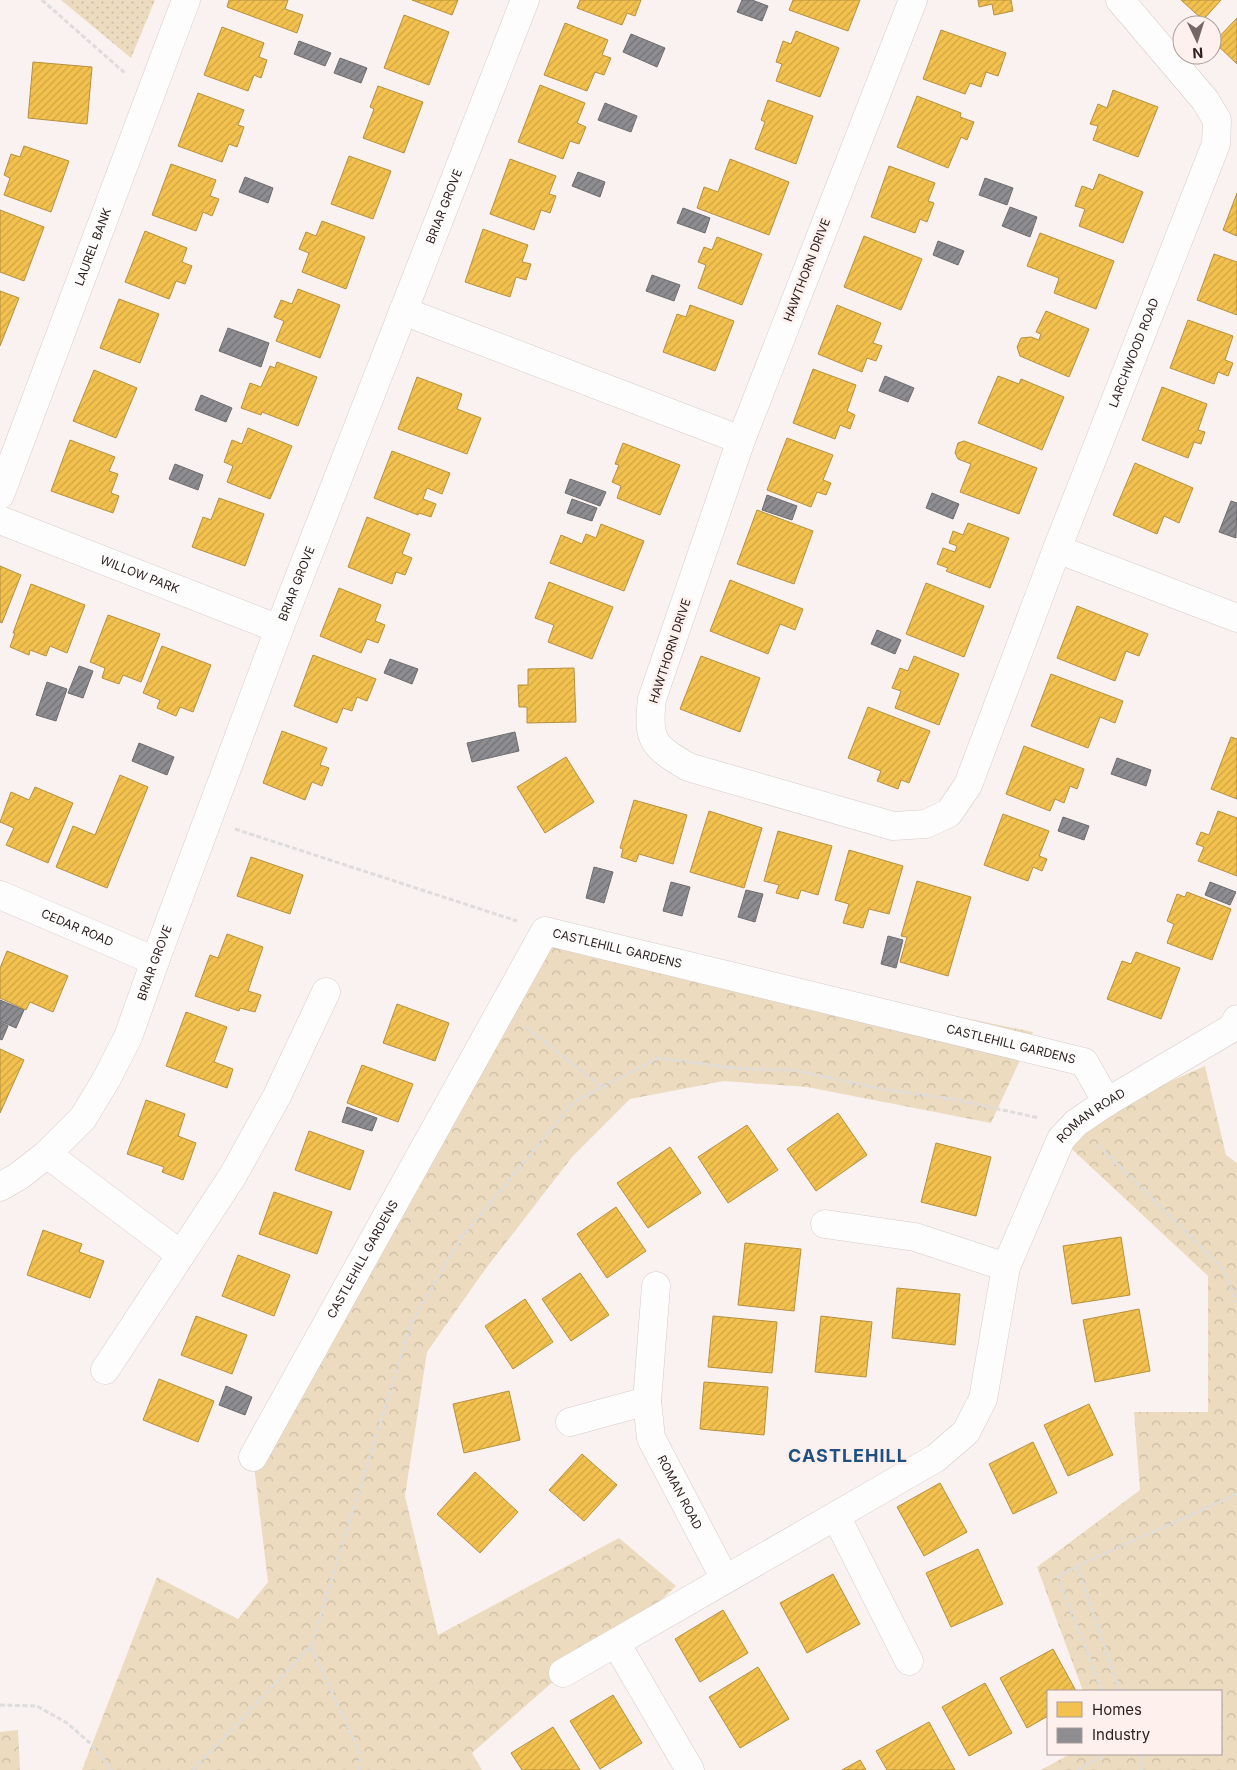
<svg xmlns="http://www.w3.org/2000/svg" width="1237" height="1770" font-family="Inter,sans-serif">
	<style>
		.grass { fill: url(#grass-dots) }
		.forest { fill: url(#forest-crowns) }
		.homes { fill: url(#homes-hatch); stroke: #b6903f }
		.industry { fill: url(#industry-hatch); stroke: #6f6c6f }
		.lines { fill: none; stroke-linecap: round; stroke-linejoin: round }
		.street-casing { stroke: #d5ccca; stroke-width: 29 }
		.path { stroke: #dfdcdc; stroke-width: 3; stroke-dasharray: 5 2.5; stroke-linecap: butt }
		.street { stroke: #fefdfd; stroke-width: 28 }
		.labels { text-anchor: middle; stroke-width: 5; stroke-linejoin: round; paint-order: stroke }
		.street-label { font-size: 12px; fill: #2a1e1c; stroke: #fdf0ed }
		.district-label { font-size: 18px; font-weight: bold; letter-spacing: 1px; fill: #1e5083; stroke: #fdf0ed }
	</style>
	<defs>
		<pattern id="grass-dots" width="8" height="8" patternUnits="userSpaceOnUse" patternTransform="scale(1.25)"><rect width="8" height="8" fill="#ecdbbe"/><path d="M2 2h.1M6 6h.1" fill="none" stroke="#cbbca3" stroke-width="1.8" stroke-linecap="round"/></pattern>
		<pattern id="forest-crowns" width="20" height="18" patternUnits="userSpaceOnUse" patternTransform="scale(1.25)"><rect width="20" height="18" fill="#ecdbbe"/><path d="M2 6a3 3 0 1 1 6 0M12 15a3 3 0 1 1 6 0" fill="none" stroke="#cbbca3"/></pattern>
		<pattern id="homes-hatch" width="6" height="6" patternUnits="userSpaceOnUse" patternTransform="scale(1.25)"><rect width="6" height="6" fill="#f2c14e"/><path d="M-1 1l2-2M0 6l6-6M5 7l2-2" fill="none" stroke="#d0a544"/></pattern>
		<pattern id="industry-hatch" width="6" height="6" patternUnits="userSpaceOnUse" patternTransform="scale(1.25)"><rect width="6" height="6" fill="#8d8d92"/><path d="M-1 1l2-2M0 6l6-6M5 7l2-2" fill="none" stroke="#737376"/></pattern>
	</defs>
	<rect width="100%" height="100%" fill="#faf2f0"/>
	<path class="grass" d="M61,0H155L131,58Z"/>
	<g class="forest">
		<path d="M545,931L1033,1032L991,1123L807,1087L724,1081L630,1099L572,1157L484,1271L427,1352L405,1496L438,1635L619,1538L676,1586L616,1643L563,1673L472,1753L482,1770H82L157,1577L238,1619L268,1582L253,1457Z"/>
		<path d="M1205,1066L1226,1155L1237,1163V1770H1041L1070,1754H1221V1691H1083L1037,1567L1140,1490L1134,1412H1208V1276L1061,1139L1076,1123Z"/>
		<path d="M18,1730L20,1770H0V1732Z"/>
	</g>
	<g class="homes">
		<path d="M229,0H288L285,9L303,15L297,33L227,7Z"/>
		<path d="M412,0H458L452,15Z"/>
		<path d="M580,0H641L635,16L627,13L622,25L577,8Z"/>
		<path d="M793,0H860L848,31L789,10Z"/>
		<path d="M978,0H1011L1013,11L994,15L992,4L979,7Z"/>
		<path d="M1181,0H1221L1203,20Z"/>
		<path d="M404,15L449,32L429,85L384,68Z"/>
		<path d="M1237,18V64L1214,42Z"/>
		<path d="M565,23L608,40L602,55L611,58L604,75L595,72L587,91L544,75Z"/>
		<path d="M222,27L264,43L259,57L267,60L261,78L254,75L248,91L204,75Z"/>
		<path d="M941,30L1006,53L998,76L986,72L981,87L970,83L965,94L923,79Z"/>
		<path d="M796,31L839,48L820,97L776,81L782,64L776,62L783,41L791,44Z"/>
		<path d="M33,62L92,67L87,124L28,118Z"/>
		<path d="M540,85L585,103L577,123L586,127L579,144L570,141L563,159L518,142Z"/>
		<path d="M378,86L423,102L404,153L363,138L374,109L370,107Z"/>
		<path d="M1113,90L1158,107L1138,157L1093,140L1098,126L1090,124L1098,104L1107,108Z"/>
		<path d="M198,93L244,110L238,125L244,127L237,147L229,144L222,162L178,146Z"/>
		<path d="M917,96L961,113L960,117L974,122L967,140L961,137L948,168L897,147Z"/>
		<path d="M768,100L813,116L796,164L755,149L765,122L761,120Z"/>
		<path d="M24,146L69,161L51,212L4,195L10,178L4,175L11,154L20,157Z"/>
		<path d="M349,156L391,171L373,219L331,204Z"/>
		<path d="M510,159L556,176L549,194L556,196L550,213L541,210L534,230L490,214Z"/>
		<path d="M730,159L789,182L769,235L697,208L704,187L718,192Z"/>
		<path d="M171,164L216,180L210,196L219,199L212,216L203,212L196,231L152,215Z"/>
		<path d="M889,166L935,183L928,201L934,203L927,222L920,219L915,233L871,217Z"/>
		<path d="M1099,174L1143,192L1123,243L1079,226L1085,209L1075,206L1082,186L1093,190Z"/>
		<path d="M1237,193V236L1223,230Z"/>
		<path d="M0,210L44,227L24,281L0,272Z"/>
		<path d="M322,221L365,237L346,289L302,272L309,253L299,249L306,232L316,236Z"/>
		<path d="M483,229L528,245L522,262L531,264L526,280L516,277L510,297L465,282Z"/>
		<path d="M145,231L187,248L182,262L192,266L185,284L176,281L169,299L125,282Z"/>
		<path d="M1040,233L1114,261L1096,309L1054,293L1059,278L1027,266Z"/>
		<path d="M864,236L922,259L901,310L844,287Z"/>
		<path d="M717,237L762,254L742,305L698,288L706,265L698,262L704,247L712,250Z"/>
		<path d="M1214,254L1237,262V315L1197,300Z"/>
		<path d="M298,289L340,305L320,358L276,341L284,321L274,317L281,300L292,304Z"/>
		<path d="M0,291L19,298L0,346Z"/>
		<path d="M119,299L159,314L140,363L100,348Z"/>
		<path d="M690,305L734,321L715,371L663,352L677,314L686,317Z"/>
		<path d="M837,305L881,323L873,343L882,346L876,361L867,358L862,372L818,354Z"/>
		<path d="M1046,311L1089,329L1069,377L1020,356L1017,347L1021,338L1031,337L1039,340L1041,334L1036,332Z"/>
		<path d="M1188,320L1233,336L1225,360L1233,363L1228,376L1218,372L1214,384L1170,368Z"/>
		<path d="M277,362L317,377L298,426L262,412L261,415L241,408L250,383L261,387L270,366L275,368Z"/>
		<path d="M813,369L856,385L847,411L855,415L850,429L840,425L835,439L793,423Z"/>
		<path d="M94,370L137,388L116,438L73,421Z"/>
		<path d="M998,376L1019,384L1021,379L1064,397L1042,450L978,423Z"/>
		<path d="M417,377L462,394L457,409L481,418L467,454L398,429Z"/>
		<path d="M1162,387L1207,404L1198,430L1205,432L1201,444L1194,442L1188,458L1142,440Z"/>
		<path d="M248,428L292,446L270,499L227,482L233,466L224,462L232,440L242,444Z"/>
		<path d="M787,438L833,455L823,480L831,483L826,495L817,492L811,507L767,490Z"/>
		<path d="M70,440L115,457L109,471L118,474L111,493L119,496L113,513L51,491Z"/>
		<path d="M964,441L1037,468L1019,514L960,492L971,464L958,459L955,453L958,443Z"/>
		<path d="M623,443L680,465L660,515L617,498L621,486L612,482L619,465L615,464Z"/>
		<path d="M392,451L450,473L442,494L427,488L423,499L436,504L431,517L419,513L418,515L374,498Z"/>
		<path d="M1135,463L1193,488L1179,523L1164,516L1157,534L1113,515Z"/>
		<path d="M219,498L264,514L245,566L192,547L203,517L211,520Z"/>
		<path d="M757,510L813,531L794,584L737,564Z"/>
		<path d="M367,517L410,534L402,554L412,558L405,575L396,572L392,584L348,567Z"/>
		<path d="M968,523L1009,538L990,588L946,571L948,568L937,564L943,548L955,552L957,546L949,543L953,531L963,535Z"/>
		<path d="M601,524L644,541L624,591L550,563L561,535L582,544L586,534L596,538Z"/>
		<path d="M0,566L21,575L2,623L0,622Z"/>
		<path d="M730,580L803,609L795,630L780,624L768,654L710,631Z"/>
		<path d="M549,582L613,607L592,659L548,642L554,625L535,618Z"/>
		<path d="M926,583L984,606L964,657L906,634Z"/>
		<path d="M31,584L85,605L67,653L50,646L46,656L30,650L29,655L10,647L15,633H13Z"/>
		<path d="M339,588L381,605L375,621L385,625L378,643L367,639L361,653L320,636Z"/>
		<path d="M1077,606L1148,634L1139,656L1126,651L1115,681L1057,658Z"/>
		<path d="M108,615L160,634L141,682L123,675L119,684L102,678L105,668L90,662Z"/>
		<path d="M162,646L211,665L193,712L180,707L176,716L157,708L160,700L143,693Z"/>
		<path d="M313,655L376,679L367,701L357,697L352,711L343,708L337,723L294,706Z"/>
		<path d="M701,656L760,678L740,732L680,709Z"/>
		<path d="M914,656L959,674L939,725L895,708L901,691L892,688L900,668L908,671Z"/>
		<path d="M574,668L576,722L527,723V707H519L518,685H528V669Z"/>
		<path d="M1051,674L1123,701L1115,723L1100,717L1088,748L1031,726Z"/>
		<path d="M868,707L930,731L909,783L901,780L898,789L877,781L881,771L848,758Z"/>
		<path d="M282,731L327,748L320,765L329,768L322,786L312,782L305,800L263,783Z"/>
		<path d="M1231,737L1237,739V799L1211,789Z"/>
		<path d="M1024,746L1084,769L1077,789L1070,786L1064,803L1055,799L1050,811L1006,794Z"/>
		<path d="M566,757L594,802L545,833L517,787Z"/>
		<path d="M120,775L148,787L107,888L56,867L73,826L95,835Z"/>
		<path d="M35,787L73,803L48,863L6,845L14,828L0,822L11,792L29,800Z"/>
		<path d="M634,800L687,815L673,864L639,854L636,862L621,857L623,849L620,848Z"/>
		<path d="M709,811L762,828L744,888L690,872Z"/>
		<path d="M1218,811L1237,818V876L1198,861L1204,847L1196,844L1201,832L1209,835Z"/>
		<path d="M1003,814L1049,831L1039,856L1047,859L1042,871L1033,867L1028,881L984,865Z"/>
		<path d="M778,831L832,846L818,895L801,890L798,899L776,893L779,885L764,881Z"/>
		<path d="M849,850L903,866L889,914L869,909L863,928L843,923L849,904L835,900Z"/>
		<path d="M251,857L303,875L290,914L237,896Z"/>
		<path d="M917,881L971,897L948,976L900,962L907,937L901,936Z"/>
		<path d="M1187,892L1231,909L1212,960L1167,943L1174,924L1167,921L1177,894L1185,897Z"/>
		<path d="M227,934L263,947L248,991L261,995L255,1012L240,1008L239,1011L195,996L210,955L218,958Z"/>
		<path d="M7,951L68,976L53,1012L30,1002L26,1010L0,998V968Z"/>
		<path d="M1136,952L1180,968L1161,1019L1107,999L1122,961L1131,964Z"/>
		<path d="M397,1004L449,1023L435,1061L383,1043Z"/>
		<path d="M186,1012L227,1027L214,1062L233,1069L227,1088L166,1066Z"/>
		<path d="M0,1049L24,1060L0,1113Z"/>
		<path d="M362,1065L413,1084L398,1122L347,1103Z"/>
		<path d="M146,1100L185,1114L178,1136L196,1143L183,1180L162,1172L164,1167L127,1154Z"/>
		<path d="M838,1113L867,1155L816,1191L787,1149Z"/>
		<path d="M747,1125L778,1170L728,1203L698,1157Z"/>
		<path d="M309,1131L364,1151L350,1190L295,1170Z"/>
		<path d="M936,1143L991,1157L976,1216L921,1202Z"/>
		<path d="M670,1147L701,1193L648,1228L617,1183Z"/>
		<path d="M274,1192L332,1212L317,1254L259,1234Z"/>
		<path d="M616,1207L646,1251L607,1278L577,1234Z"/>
		<path d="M43,1230L82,1244L79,1252L104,1261L90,1298L27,1275Z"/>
		<path d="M1121,1237L1130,1295L1072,1304L1063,1246Z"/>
		<path d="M745,1243L801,1249L794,1311L738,1305Z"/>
		<path d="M238,1255L290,1275L274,1316L222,1296Z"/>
		<path d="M580,1273L609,1315L571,1341L542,1299Z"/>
		<path d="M897,1288L960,1294L955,1345L892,1338Z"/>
		<path d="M525,1299L553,1342L513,1369L485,1326Z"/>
		<path d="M1139,1309L1150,1371L1095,1382L1083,1320Z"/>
		<path d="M196,1316L247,1335L232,1374L181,1355Z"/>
		<path d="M713,1316L777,1322L772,1373L708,1367Z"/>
		<path d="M821,1316L872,1322L866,1377L815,1372Z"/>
		<path d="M159,1379L214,1401L198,1442L143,1420Z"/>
		<path d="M704,1382L768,1387L764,1435L700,1429Z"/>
		<path d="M509,1391L520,1440L464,1453L453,1404Z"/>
		<path d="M1089,1404L1113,1455L1068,1476L1044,1425Z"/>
		<path d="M1033,1442L1057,1493L1013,1514L989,1464Z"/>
		<path d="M582,1454L617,1485L584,1521L549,1490Z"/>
		<path d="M475,1472L518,1512L480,1553L437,1514Z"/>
		<path d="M940,1483L967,1532L924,1556L897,1507Z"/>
		<path d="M978,1549L1003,1604L951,1627L926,1573Z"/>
		<path d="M833,1574L860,1624L807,1653L780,1603Z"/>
		<path d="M723,1610L748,1653L700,1682L675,1639Z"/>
		<path d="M1053,1649L1076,1691H1048V1716L1027,1728L1000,1678Z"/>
		<path d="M758,1667L789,1719L740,1748L709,1697Z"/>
		<path d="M985,1683L1012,1733L969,1756L942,1707Z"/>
		<path d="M613,1695L642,1743L600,1769L570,1721Z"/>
		<path d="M929,1722L955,1770H887L876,1751Z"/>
		<path d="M553,1727L580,1770H522L511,1753Z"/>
		<path d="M860,1760L866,1770H842Z"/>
	</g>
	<g class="industry">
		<path d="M742,0H752L768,6L762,21L737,12Z"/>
		<path d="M631,34L665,48L657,67L623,52Z"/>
		<path d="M299,41L331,53L325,66L294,54Z"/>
		<path d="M340,58L367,68L361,83L334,73Z"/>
		<path d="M605,103L637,116L631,132L598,120Z"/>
		<path d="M578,172L605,182L600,197L572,186Z"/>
		<path d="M245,177L273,188L268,203L239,192Z"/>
		<path d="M985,178L1013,188L1007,205L979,195Z"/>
		<path d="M1010,207L1037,217L1030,237L1002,226Z"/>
		<path d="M683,208L710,218L705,233L677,223Z"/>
		<path d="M938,241L964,251L958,265L933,255Z"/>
		<path d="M652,275L680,285L674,301L646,291Z"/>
		<path d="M228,328L269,343L261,367L219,351Z"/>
		<path d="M885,376L914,388L908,402L879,391Z"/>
		<path d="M201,395L232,408L226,422L195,410Z"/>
		<path d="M175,464L203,475L198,490L169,479Z"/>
		<path d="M570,479L606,492L600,506L565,493Z"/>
		<path d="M932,493L959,504L953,519L926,508Z"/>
		<path d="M767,495L797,506L792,520L762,510Z"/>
		<path d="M572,499L597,508L592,521L567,513Z"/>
		<path d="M1231,501L1237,503L1236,538L1219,532Z"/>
		<path d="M877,630L901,640L895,654L871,644Z"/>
		<path d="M390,659L418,669L412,684L384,673Z"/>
		<path d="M79,666L93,671L83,698L68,693Z"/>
		<path d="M47,682L67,689L56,721L36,715Z"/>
		<path d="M515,732L519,751L472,762L467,743Z"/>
		<path d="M139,743L174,757L167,775L132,761Z"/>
		<path d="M1117,758L1151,770L1146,786L1111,774Z"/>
		<path d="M1063,817L1089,826L1084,840L1058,831Z"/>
		<path d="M594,867L613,872L604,903L586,898Z"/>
		<path d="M671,882L690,887L682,916L663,911Z"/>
		<path d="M1210,882L1236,892L1230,905L1205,895Z"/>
		<path d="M746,890L763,894L755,922L738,917Z"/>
		<path d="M888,936L903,940L896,968L881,964Z"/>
		<path d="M0,1000L24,1010L16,1028L0,1021Z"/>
		<path d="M0,1022L8,1026L2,1040L0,1039Z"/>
		<path d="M347,1107L377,1118L372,1131L342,1122Z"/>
		<path d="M226,1386L252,1397L245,1415L219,1405Z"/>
	</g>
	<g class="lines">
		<defs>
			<g id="street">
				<path id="s1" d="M913,0L741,440L652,699C647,741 653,746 688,767L893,826L926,824L949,813L968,785L1057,549L1216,144L1217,120L1205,100L1120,0"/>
				<path d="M403,311L741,440"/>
				<path id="s2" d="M0,495L186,0"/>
				<path id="s3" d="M0,520L279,629"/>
				<path d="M1057,549L1237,618"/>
				<path id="s4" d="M0,895L155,961"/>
				<path d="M47,1154L180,1254"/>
				<path id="s5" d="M0,1187L19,1176L47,1154L83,1118L106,1080L128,1037L155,961L279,629L525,0"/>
				<path d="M825,1224L915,1237L1006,1267"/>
				<path id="s6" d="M656,1286L647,1401L651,1438L725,1579"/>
				<path d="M105,1370L232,1177L277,1096L326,992"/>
				<path d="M570,1422L647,1401"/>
				<path id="s7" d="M253,1457L545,931L1084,1062L1107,1102"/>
				<path d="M836,1516L909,1661"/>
				<path d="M616,1643L690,1770"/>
				<path id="s8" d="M563,1673L936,1458L966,1432L983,1399L1006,1267L1061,1139L1076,1123L1107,1102L1232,1028L1237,1019"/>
			</g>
		</defs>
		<use href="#street" class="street-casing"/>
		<g class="path">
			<path d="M42,0L126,74"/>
			<path d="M235,829L517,921"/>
			<path d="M526,1027L602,1087"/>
			<path d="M1098,1145L1223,1269L1237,1302"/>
			<path d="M1077,1566L1120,1691"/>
			<path d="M1102,1691L1058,1577L1077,1566L1237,1494"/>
			<path d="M0,1705L37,1706L67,1723L90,1743L112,1770"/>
			<path d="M1142,1754V1770"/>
			<path d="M193,1770L311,1646"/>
			<path d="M360,1770V1753L311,1646L411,1324L461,1238L574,1102L658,1058L743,1069L793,1070L882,1089L958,1100L1039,1118"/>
			<path d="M1078,1770L1106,1754"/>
		</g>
		<use href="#street" class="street"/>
	</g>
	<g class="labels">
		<g class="street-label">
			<text dy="4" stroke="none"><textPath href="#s5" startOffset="1090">BRIAR GROVE</textPath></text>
			<text dy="4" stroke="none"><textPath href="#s2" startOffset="265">LAUREL BANK</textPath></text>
			<text transform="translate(807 270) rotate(-69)" y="4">HAWTHORN DRIVE</text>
			<text dy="4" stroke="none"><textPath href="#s1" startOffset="1600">LARCHWOOD ROAD</textPath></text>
			<text dy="4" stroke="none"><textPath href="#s3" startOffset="150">WILLOW PARK</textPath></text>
			<text dy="4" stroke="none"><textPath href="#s5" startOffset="685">BRIAR GROVE</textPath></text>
			<text transform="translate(670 651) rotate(-72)" y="4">HAWTHORN DRIVE</text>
			<text dy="4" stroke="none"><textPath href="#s4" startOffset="84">CEDAR ROAD</textPath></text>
			<text dy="4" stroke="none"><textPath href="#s7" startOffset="676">CASTLEHILL GARDENS</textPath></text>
			<text dy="4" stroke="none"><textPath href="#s5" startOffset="280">BRIAR GROVE</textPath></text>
			<text dy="4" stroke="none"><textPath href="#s7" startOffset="1081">CASTLEHILL GARDENS</textPath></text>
			<text dy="4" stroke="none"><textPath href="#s8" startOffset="819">ROMAN ROAD</textPath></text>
			<text dy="4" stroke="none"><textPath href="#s7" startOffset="226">CASTLEHILL GARDENS</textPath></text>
			<text dy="4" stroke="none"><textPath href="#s6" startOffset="214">ROMAN ROAD</textPath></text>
		</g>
		<g class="district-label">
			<text x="848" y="1462">CASTLEHILL</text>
		</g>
	</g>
	<rect x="1047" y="1690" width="175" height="65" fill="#fdf0ed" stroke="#a99c99"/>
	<rect x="1057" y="1702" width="25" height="15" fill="#f2c14e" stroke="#a99c99"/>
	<text x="1092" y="1715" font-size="15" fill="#2a1e1c">Homes</text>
	<rect x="1057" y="1728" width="25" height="15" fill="#8d8d92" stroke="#a99c99"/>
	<text x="1092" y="1740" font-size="15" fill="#2a1e1c">Industry</text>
	<g transform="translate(1197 40) rotate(176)"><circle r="24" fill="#fdf0ed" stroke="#a99c99"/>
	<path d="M0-4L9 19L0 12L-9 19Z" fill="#736866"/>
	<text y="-8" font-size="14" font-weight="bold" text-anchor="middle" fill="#2a1e1c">N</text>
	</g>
</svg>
